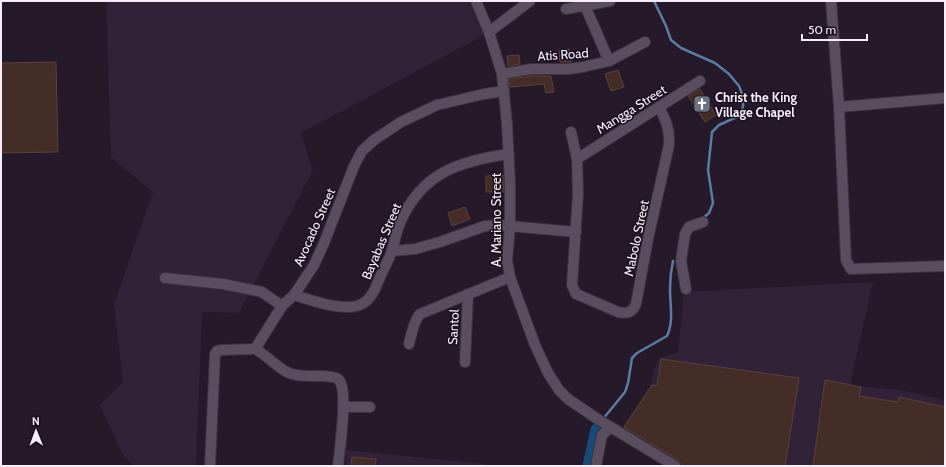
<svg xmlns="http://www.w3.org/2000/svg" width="946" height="467" font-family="Cabin,sans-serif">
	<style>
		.built { fill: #322238 }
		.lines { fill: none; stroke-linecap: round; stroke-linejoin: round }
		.stream { stroke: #597ca0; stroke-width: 2.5 }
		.river { stroke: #164b7a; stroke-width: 15 }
		.building { fill: #442c27; stroke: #5a413c }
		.minor-casing { stroke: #3d3340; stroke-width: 12 }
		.minor { stroke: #5b4d60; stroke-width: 10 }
		.labels { text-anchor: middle; stroke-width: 3; stroke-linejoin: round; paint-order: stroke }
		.street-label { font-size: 13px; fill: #f6edf9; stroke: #1c1020 }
		.poi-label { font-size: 13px; font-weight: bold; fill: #f6edf9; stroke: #1c1020; text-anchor: start }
	</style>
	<rect width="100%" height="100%" fill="#26192a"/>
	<g class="built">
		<path d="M106,1H471L486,34L301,133L313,170L239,313L202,312L196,466H134L122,453L100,405L123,382L114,304L153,192L111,157Z"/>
		<path d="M873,282L850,385L900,390L945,400V466H672L620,431L649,388L658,359L678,352L684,292Z"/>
		<path d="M346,450L485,464V466H346Z"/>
	</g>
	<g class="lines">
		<g class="stream">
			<path d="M654,1L666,26L671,40L681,48L715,63L729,74L739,86L744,99L742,112L739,116L719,125L712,132L708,170L713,203L709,213L702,219"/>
			<path d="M603,419L625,392L628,383L632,358L637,353L667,336C674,321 670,305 670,289C670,280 671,270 673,261"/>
			<path d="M598,430L601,424"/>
		</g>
		<path class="river" d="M590,466L598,430"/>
	</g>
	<g class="building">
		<path d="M569,49L571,62H560L559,50Z"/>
		<path d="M519,55L520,64L508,66L507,56Z"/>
		<path d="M56,62L58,152L1,153V63Z"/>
		<path d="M618,70L624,87L611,91L605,74Z"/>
		<path d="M532,76H551L554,92L546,93L544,84L510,87L509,79Z"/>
		<path d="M700,89L716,115L705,122L688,96Z"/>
		<path d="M503,175L504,192H486V176Z"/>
		<path d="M465,207L470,219L452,226L448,213Z"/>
		<path d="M661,359L799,378L785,466H684L678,460L624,427L652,385L657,386Z"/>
		<path d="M825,380L861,387L859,396L898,402L899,397L945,407V466H813Z"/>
		<path d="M352,457L376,459L375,466H351Z"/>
	</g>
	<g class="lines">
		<defs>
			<g id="minor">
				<path d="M476,1L489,32L502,74L507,124L510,184V227L507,260L510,277L535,345L548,373L559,390L568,399L599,420L675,466"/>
				<path d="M583,1L609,61"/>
				<path d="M831,1L839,107L846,260L851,269L945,266"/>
				<path d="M566,9L610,1"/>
				<path d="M489,32L530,1"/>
				<path d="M502,74L531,69H568L583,67L609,61L645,42"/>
				<path d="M839,107L945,98"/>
				<path d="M571,132L577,159L578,194L572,285L576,294L581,296L618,312C627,314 632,313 636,304L648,239L669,145C670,130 666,120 659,107"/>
				<path d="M577,159L700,81"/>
				<path d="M392,251L415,249L440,242L485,226L498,225L576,232"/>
				<path d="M165,278L223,284L262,292L282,306"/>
				<path d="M686,289L681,261L685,234L689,227L703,222"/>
				<path d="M294,295C310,300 346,313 362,304C373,298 376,286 381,275C385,266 390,258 392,250C395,241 396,232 400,223C421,173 459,161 509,154"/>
				<path d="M409,344C411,336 414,320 420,314L510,277"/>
				<path d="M465,362L468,294"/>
				<path d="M343,407H370"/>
				<path d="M210,466L215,354L217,351L222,350L255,349"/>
				<path d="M338,466C340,447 347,399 341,384C340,379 336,377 332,377C317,374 300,379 287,372C275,366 267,355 255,349L282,306L294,295L314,265L324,243L354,166L362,151L374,140L401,122L437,105L484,94L504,91"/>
				<path d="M596,466L602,435L611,427"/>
			</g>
		</defs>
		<use href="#minor" class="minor-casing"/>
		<use href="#minor" class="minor"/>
	</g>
	<defs>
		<symbol id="church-square" viewBox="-11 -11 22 22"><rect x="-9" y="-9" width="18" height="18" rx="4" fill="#6b7280" stroke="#1c1020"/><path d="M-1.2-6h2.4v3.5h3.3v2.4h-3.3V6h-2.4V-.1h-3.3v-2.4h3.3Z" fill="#fff"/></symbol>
	</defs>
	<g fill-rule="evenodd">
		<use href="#church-square" x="692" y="94" width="20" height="20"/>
	</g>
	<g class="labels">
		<g class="street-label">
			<text transform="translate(563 54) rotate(-4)" y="5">Atis Road</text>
			<text transform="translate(631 109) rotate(-32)" y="5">Mangga Street</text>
			<text transform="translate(496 220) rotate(-90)" y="5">A. Mariano Street</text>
			<text transform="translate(314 227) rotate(-66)" y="5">Avocado Street</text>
			<text transform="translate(636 238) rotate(-78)" y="5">Mabolo Street</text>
			<text transform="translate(381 241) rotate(-67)" y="5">Bayabas Street</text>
			<text transform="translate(453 327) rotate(-87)" y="5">Santol</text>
		</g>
		<g class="poi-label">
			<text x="715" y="102">Christ the King<tspan x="715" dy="15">Village Chapel</tspan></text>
		</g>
	</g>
	<rect width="946" height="467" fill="none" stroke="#f6edf9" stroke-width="4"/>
	<g transform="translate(36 431) rotate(359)" stroke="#1c1020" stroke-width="3" paint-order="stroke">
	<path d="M0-3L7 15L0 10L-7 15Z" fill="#f6edf9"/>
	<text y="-6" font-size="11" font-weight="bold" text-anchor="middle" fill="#f6edf9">N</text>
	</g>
	<path d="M802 34v6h65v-6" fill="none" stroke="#f6edf9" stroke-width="2"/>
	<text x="808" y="34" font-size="12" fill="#f6edf9" stroke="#1c1020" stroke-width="3" paint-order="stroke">50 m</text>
</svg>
